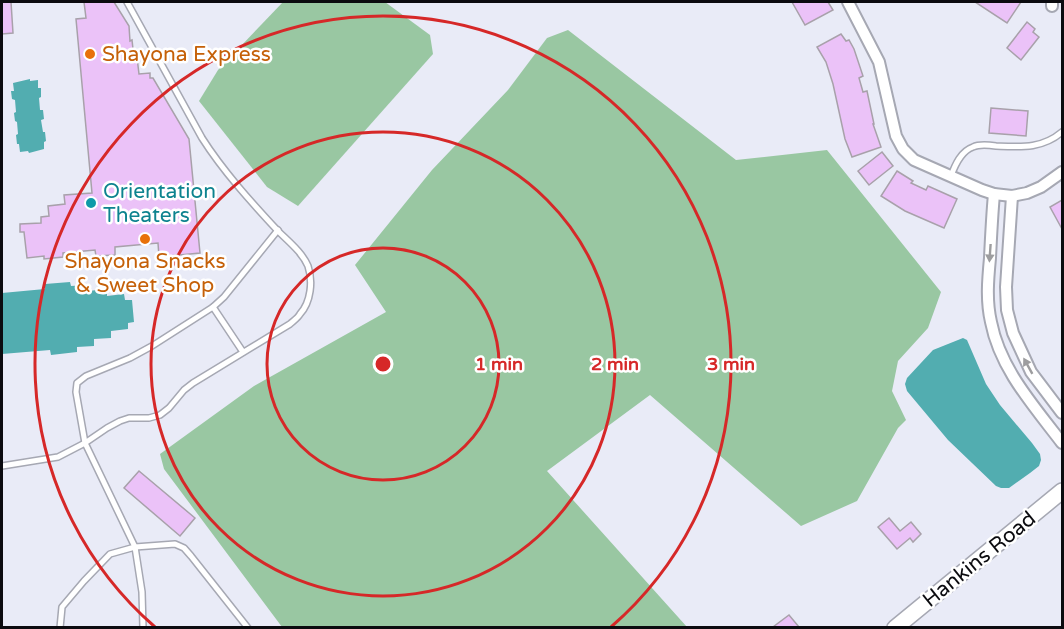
<svg xmlns="http://www.w3.org/2000/svg" width="1064" height="629" font-family="'Varela Round',sans-serif">
	<style>
		.green { fill: #99c7a2 }
		.water { fill: #52adb0 }
		.building { fill: #ebc2f8; stroke: #a8a1aa; stroke-width: 1.5 }
		.lines { fill: none; stroke-linecap: round; stroke-linejoin: round }
		.service-casing { stroke: #a6a8b3; stroke-width: 8 }
		.minor-casing { stroke: #a6a8b3; stroke-width: 14 }
		.secondary-casing { stroke: #a6a8b3; stroke-width: 18 }
		.service { stroke: #fff; stroke-width: 5 }
		.minor { stroke: #fff; stroke-width: 10 }
		.secondary { stroke: #fff; stroke-width: 15 }
		.oneway { fill: #9d9d9f }
		.ring { fill: none; stroke: #d62828; stroke-width: 3 }
		.food-dot { fill: #e8710a; stroke: #fff; stroke-width: 2 }
		.culture-dot { fill: #0f9aa8; stroke: #fff; stroke-width: 2 }
		.labels { text-anchor: middle; stroke-width: 5; stroke-linejoin: round; paint-order: stroke }
		.food-label { font-size: 21px; fill: #c56008; stroke: #fff; text-anchor: start }
		.culture-label { font-size: 21px; fill: #0d838f; stroke: #fff; text-anchor: start }
		.street-label { font-size: 21px; fill: #0b0b0f; stroke: #fff }
		.centre { fill: #d62828; stroke: #fff; stroke-width: 3 }
		.ring-label { font-size: 18px; text-anchor: middle; font-weight: bold; fill: #d62828; stroke: #fff; stroke-width: 5; stroke-linejoin: round; paint-order: stroke }
	</style>
	<rect width="100%" height="100%" fill="#e9ebf7"/>
	<g class="green">
		<path d="M283,2H385L430,35L433,54L298,206L267,187L199,101L218,70Z"/>
		<path d="M568,30L736,160L827,150L941,292L928,328L898,361L892,391L906,420L898,428L857,501L801,526L650,395L547,471L687,627H282L164,469L160,454L254,386L386,312L355,265L432,170L508,90L547,38Z"/>
	</g>
	<g class="water">
		<path d="M30,79V81L38,80V88H41V97L39,98L40,110H43L44,119L41,120L43,132H45L46,141L44,142V149L29,153L28,151L20,152L19,144H17L16,135L18,134L17,122L15,121L14,113L16,112L15,100L12,99L11,91H14L13,83Z"/>
		<path d="M70,282L71,286L87,285L88,291L107,289V296L124,294L125,300H132L134,322L128,323V329L111,331V338L94,339V346L77,347V352L51,355L50,350L2,354V293L45,289V284Z"/>
		<path d="M963,338L967,340L986,384L1000,405L1032,443L1040,454L1041,460L1039,466L1030,473L1009,488H1001L996,486L948,440L907,391L905,384L907,378L933,350Z"/>
	</g>
	<g class="building">
		<path d="M2,2H11L13,33L2,34Z"/>
		<path d="M84,2H114L129,26L130,41L132,40L133,49H136L139,74L150,73V78H153L189,139L200,253L159,257L158,243L115,247V255L96,256L95,250L63,253V257L44,259V256L27,258L24,232H20V224L41,223V217L49,216L48,206L65,204L64,195L92,193L76,19L86,18Z"/>
		<path d="M792,2H828L833,10L805,25Z"/>
		<path d="M975,2H1021L1007,23Z"/>
		<path d="M1027,22L1035,29L1033,32L1039,37L1021,60L1007,48Z"/>
		<path d="M841,34L846,41L849,40L854,49L863,76L859,78L863,92L867,91L874,124H873L881,147L852,157L845,139L833,84L826,62L817,47Z"/>
		<path d="M991,108L1028,111L1026,136L989,133Z"/>
		<path d="M882,152L893,166L869,185L858,171Z"/>
		<path d="M897,171L913,181L911,183L926,190L928,186L957,199L944,228L905,211L881,196Z"/>
		<path d="M1062,200V229L1050,207Z"/>
		<path d="M139,471L195,518L180,536L124,488Z"/>
		<path d="M889,518L900,531L911,522L921,534L913,542L910,538L897,549L878,527Z"/>
		<path d="M789,615L799,627H773Z"/>
	</g>
	<g class="lines">
		<defs>
			<g id="service">
				<path d="M951,176C955,165 961,151 973,147C979,144 989,145 996,146C1021,147 1042,149 1062,132"/>
				<path d="M213,307L243,352"/>
				<path d="M2,466L58,457L85,443L107,428L120,421L129,418H149L160,415L169,408L184,390L193,383L290,324C293,321 298,318 300,314C311,302 313,281 308,266C302,252 288,241 278,231C251,202 223,171 202,138L127,2"/>
				<path d="M60,628L62,607L84,581L110,554L135,547L175,544L184,548L191,556L248,628"/>
				<path d="M143,628L142,592L135,547L85,443L76,392L77,383L86,376L130,358L152,346L213,307L224,297L278,230"/>
			</g>
			<g id="minor">
				<path d="M848,2L879,62L896,136L903,149L914,160L982,190L994,194L1012,196L1027,193L1041,187L1062,172"/>
				<path d="M1052,2V6"/>
				<path d="M994,194C992,216 991,237 990,258C988,279 986,301 991,322C1000,369 1034,406 1062,443"/>
				<path d="M1012,196L1006,287L1007,310L1013,333L1031,372L1062,413"/>
			</g>
			<path id="secondary" d="M895,628L1062,491"/>
		</defs>
		<use href="#service" class="service-casing"/>
		<use href="#minor" class="minor-casing"/>
		<use href="#secondary" class="secondary-casing"/>
		<use href="#service" class="service"/>
		<use href="#minor" class="minor"/>
		<use href="#secondary" class="secondary"/>
	</g>
	<defs><path id="oneway-solid" d="M-6-.8H1V-3.2L6.5 0L1 3.2V.8H-6Z" transform="scale(1.5)"/></defs>
	<g class="oneway">
		<use href="#oneway-solid" transform="translate(990 253) rotate(94)"/>
		<use href="#oneway-solid" transform="translate(1028 366) rotate(-119)"/>
	</g>
	<g class="ring">
		<circle cx="383" cy="364" r="116"/>
		<circle cx="383" cy="364" r="232"/>
		<path d="M155 627A348 348 0 1 1 611 627"/>
	</g>
	<g class="food-dot">
		<circle cx="90" cy="54" r="6"/>
		<circle cx="145" cy="239" r="6"/>
	</g>
	<circle class="culture-dot" cx="91" cy="203" r="6"/>
	<g class="labels">
		<g class="food-label">
			<text x="102" y="61">Shayona Express</text>
			<text x="145" y="268" text-anchor="middle">Shayona Snacks<tspan x="145" dy="24">&amp; Sweet Shop</tspan></text>
		</g>
		<g class="culture-label">
			<text x="103" y="198">Orientation<tspan x="103" dy="24">Theaters</tspan></text>
		</g>
		<g class="street-label">
			<text transform="translate(979 559) rotate(-39)" y="7">Hankins Road</text>
		</g>
	</g>
	<circle cx="383" cy="364" r="9" class="centre"/>
	<g class="ring-label">
		<text x="499" y="370">1 min</text>
		<text x="615" y="370">2 min</text>
		<text x="731" y="370">3 min</text>
	</g>
	<rect width="1064" height="629" fill="none" stroke="#0b0b0f" stroke-width="6"/>
</svg>
